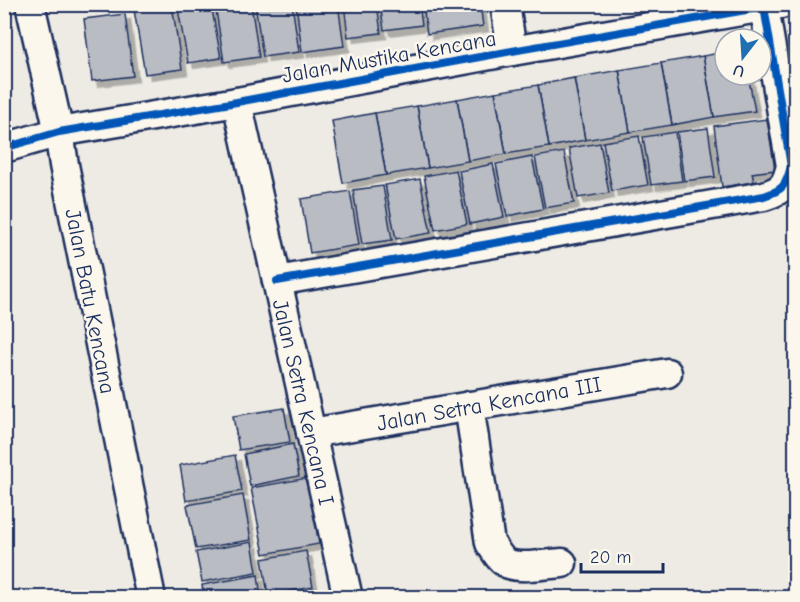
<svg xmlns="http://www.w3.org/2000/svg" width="800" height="602" font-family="'Comic Neue',sans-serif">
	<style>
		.building { fill: #b9bcc3; stroke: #1b2f5e; stroke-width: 1.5; filter: url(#shadow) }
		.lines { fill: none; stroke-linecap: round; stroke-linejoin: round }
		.minor-casing { stroke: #1b2f5e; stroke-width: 33 }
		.minor { stroke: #fbf7ec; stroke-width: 28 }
		.cycleway-casing { stroke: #fbf7ec; stroke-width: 11 }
		.cycleway { stroke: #0057b8; stroke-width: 8 }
		.labels { text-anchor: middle; stroke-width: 5; stroke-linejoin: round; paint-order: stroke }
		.street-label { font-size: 22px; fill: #1b2f5e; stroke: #fbf7ec }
	</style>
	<defs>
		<filter id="shadow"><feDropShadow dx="5.5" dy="5.5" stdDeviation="0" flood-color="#0004"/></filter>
	</defs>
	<rect width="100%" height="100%" fill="#eeebe4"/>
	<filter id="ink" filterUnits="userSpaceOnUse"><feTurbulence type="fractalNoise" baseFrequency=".0167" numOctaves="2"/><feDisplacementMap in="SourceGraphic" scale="12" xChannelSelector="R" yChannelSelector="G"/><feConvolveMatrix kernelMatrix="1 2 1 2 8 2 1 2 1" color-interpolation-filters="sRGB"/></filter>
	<g filter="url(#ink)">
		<g class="building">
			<path d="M177,4H211L221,58L188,63Z"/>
			<path d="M215,4H251L259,57L224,62Z"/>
			<path d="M255,4H292L299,52L263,57Z"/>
			<path d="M296,4H338L344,46L302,52Z"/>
			<path d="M344,4H377L381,33L348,37Z"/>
			<path d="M380,4H419L422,25L384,30Z"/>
			<path d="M423,4H480L483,26L427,34Z"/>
			<path d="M172,5L182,69L145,74L134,10Z"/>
			<path d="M125,14L133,76L92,81L84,19Z"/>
			<path d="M725,52V75H748L755,111L714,117L703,56Z"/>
			<path d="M703,56L714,117L672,125L661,63Z"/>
			<path d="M661,63L672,125L630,132L619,70Z"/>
			<path d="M619,70L630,132L585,140L574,78Z"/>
			<path d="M574,78L585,140L549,147L538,85Z"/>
			<path d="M538,85L549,147L506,154L495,92Z"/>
			<path d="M495,92L506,154L468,161L457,99Z"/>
			<path d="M457,99L468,161L428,168L417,106Z"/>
			<path d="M417,106L428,168L386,175L375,113Z"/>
			<path d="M375,113L386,175L343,183L332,121Z"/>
			<path d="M767,119L775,170L752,173L754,182L722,187L714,126Z"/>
			<path d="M708,128L715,177L684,181L677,132Z"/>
			<path d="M675,132L682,181L651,185L643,137Z"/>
			<path d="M639,136L648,185L612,191L603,142Z"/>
			<path d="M600,143L609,193L578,198L569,148Z"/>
			<path d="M564,152L574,203L545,208L535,157Z"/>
			<path d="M532,157L543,209L507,216L496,164Z"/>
			<path d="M493,164L504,217L470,224L459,171Z"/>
			<path d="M456,170L467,224L435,230L424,176Z"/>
			<path d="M420,179L431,233L396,239L385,185Z"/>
			<path d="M383,186L392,240L362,244L353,190Z"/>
			<path d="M350,191L359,245L310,253L301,199Z"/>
			<path d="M284,408L290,442L239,450L233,416Z"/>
			<path d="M293,444L299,476L250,486L244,454Z"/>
			<path d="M235,455L242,491L186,501L180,465Z"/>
			<path d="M307,478L319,544L264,554L251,488Z"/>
			<path d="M243,495L251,540L196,549L187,505Z"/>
			<path d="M252,542L257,572L202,582L196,552Z"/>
			<path d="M306,551L313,587L268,595L262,559Z"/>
			<path d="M258,575L261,598H204L202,585Z"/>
			<path d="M332,588L333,598H277Z"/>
		</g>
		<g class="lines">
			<defs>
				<g id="minor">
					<path d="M30,4L59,132L64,165L151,598"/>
					<path d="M505,4L512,51"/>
					<path d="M237,102L348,598"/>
					<path d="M4,148L59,132L237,102L512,51L781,4"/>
					<path d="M277,281L764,196C783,190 786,186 791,166L764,7"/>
					<path d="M469,406L490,543C495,550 500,561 509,564C522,569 548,564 562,563"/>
					<path d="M311,433L667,373"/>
				</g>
			</defs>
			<use href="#minor" class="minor-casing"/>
			<use href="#minor" class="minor"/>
			<defs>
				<g id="cycleway">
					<path d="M4,148L59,132L237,102L512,51L781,4"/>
					<path d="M277,281L764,196C783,190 786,186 791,166L764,7"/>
				</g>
			</defs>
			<use href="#cycleway" class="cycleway-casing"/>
			<use href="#cycleway" class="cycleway"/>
		</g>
	</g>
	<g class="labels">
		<g class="street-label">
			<text transform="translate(389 56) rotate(-10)" y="8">Jalan Mustika Kencana</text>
			<text transform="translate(91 301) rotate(79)" y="8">Jalan Batu Kencana</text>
			<text transform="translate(304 402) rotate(77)" y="8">Jalan Setra Kencana I</text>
			<text transform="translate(489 403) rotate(-10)" y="8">Jalan Setra Kencana III</text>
		</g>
	</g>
	<rect width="800" height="602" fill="none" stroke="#fbf7ec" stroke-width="24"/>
	<rect x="12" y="12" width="776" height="578" fill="none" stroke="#1b2f5e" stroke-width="2" filter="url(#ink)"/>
	<g transform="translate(743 57) rotate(197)"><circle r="28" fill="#fbf7ec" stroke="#a1a7b3" stroke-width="1.5"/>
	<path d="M0-4.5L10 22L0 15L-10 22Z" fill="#1f6fb2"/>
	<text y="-9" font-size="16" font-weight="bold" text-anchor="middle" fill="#1b2f5e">U</text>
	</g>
	<path d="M581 563v9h82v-9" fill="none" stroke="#1b2f5e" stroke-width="3"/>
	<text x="590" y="563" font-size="18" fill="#1b2f5e" stroke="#fbf7ec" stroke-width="4.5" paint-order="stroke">20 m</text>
</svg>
